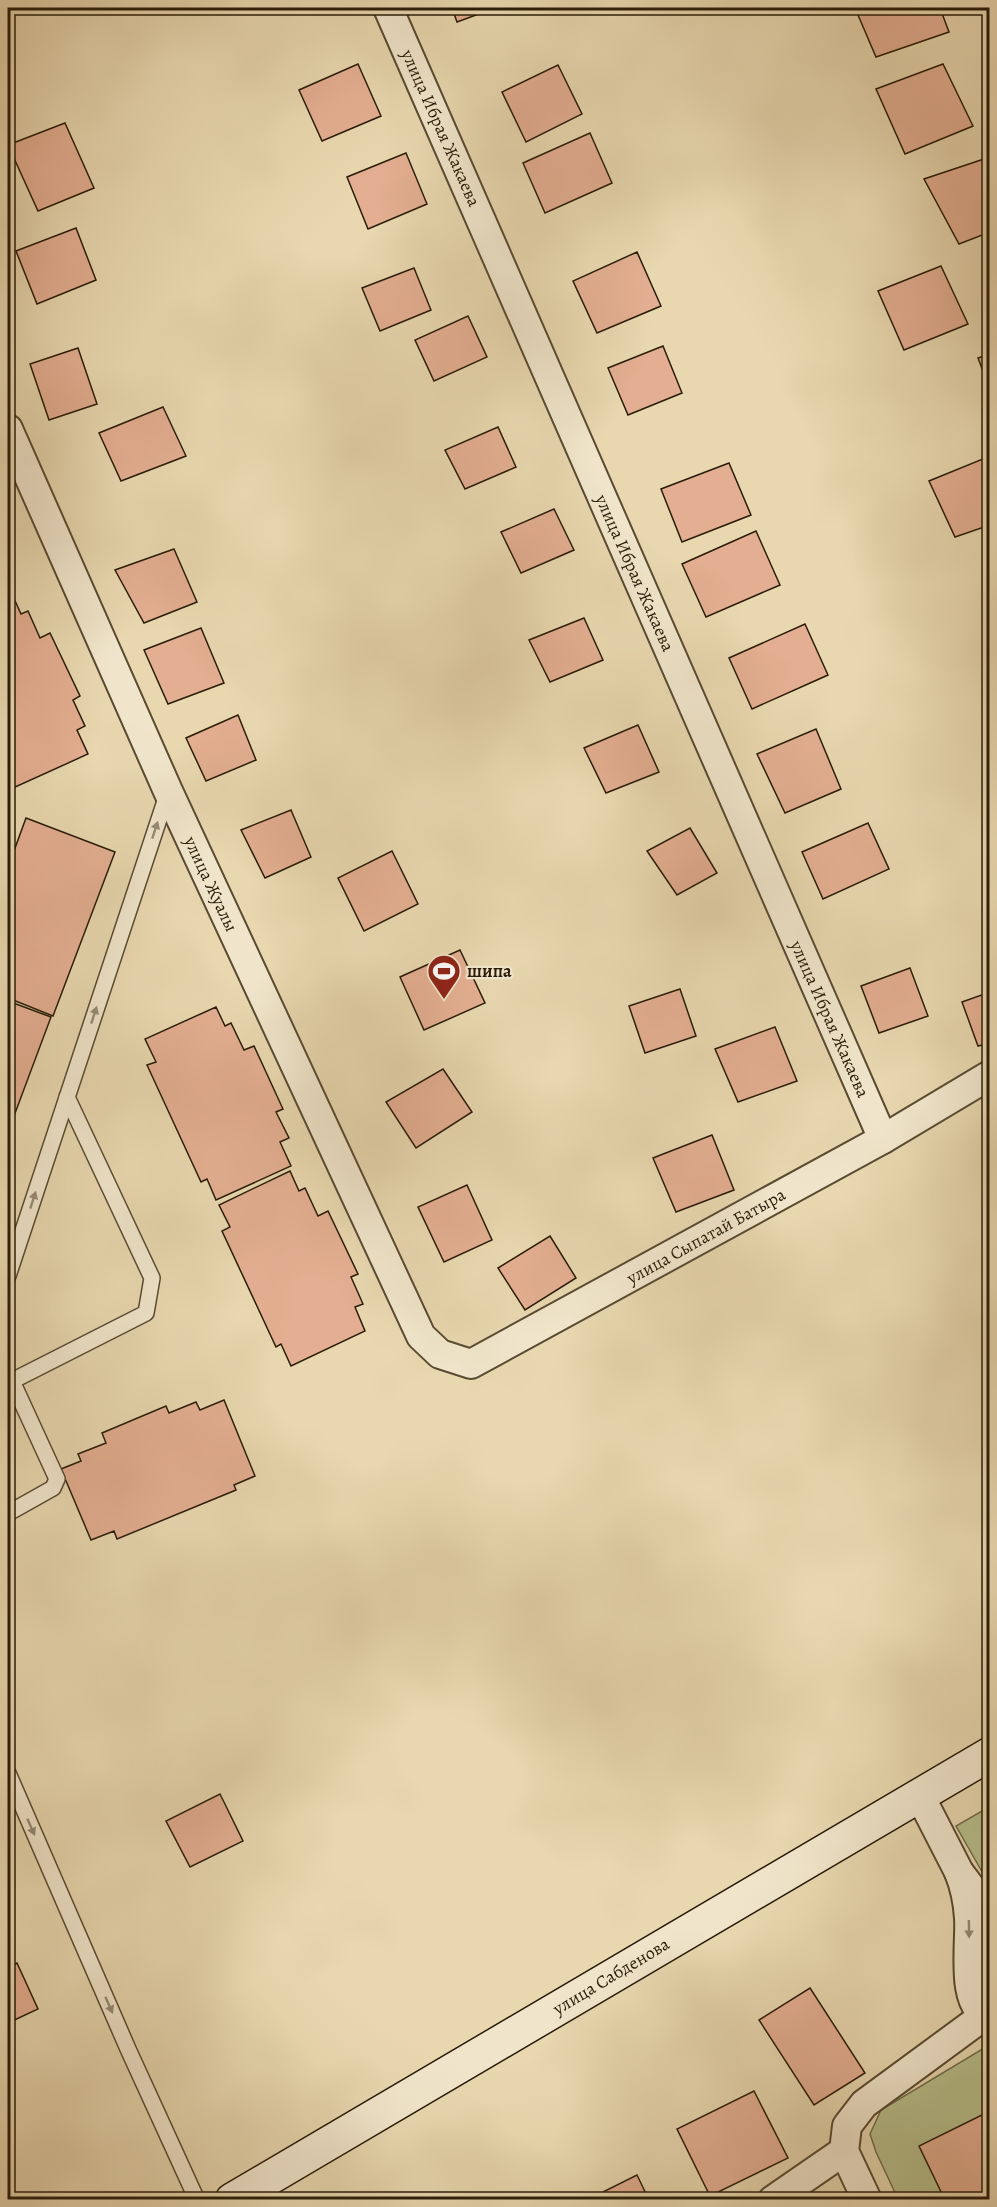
<svg xmlns="http://www.w3.org/2000/svg" width="997" height="2207" font-family="Alegreya,serif">
	<style>
		.green { fill: #b6be8b; stroke: #706d4a; stroke-width: 1.5 }
		.building { fill: #e3ae91; stroke: #291c09; stroke-width: 1.5 }
		.lines { fill: none; stroke-linecap: round; stroke-linejoin: round }
		.lane-casing { stroke: #594b32; stroke-width: 18 }
		.street-casing { stroke: #594b32; stroke-width: 32 }
		.secondary-casing { stroke: #291c09; stroke-width: 36 }
		.lane { stroke: #f0e5cb; stroke-width: 15 }
		.street { stroke: #f0e5cb; stroke-width: 28 }
		.secondary { stroke: #f0e5cb; stroke-width: 33 }
		.oneway { fill: #968b74 }
		.labels { text-anchor: middle; stroke-width: 4.5; stroke-linejoin: round; paint-order: stroke }
		.street-label { font-size: 18px; fill: #291c09; stroke: #f0e5cb }
		.poi-label { font-size: 18px; font-weight: bold; fill: #291c09; stroke: #f0e5cb; text-anchor: start }
	</style>
	<rect width="100%" height="100%" fill="#e8d7af"/>
	<filter id="stains"><feTurbulence type="fractalNoise" baseFrequency=".00333" numOctaves="4"/><feColorMatrix values="0 0 0 0 .2 0 0 0 0 .09 0 0 0 0 .02 0 0 0 .5 -.17"/></filter>
	<radialGradient id="worn" r=".72"><stop offset=".6" stop-color="#630" stop-opacity="0"/><stop offset="1" stop-color="#630" stop-opacity=".3"/></radialGradient>
	<g class="green">
		<path d="M989,1807V1884L956,1826Z"/>
		<path d="M989,2045V2199H898L876,2152L870,2134L881,2110Z"/>
	</g>
	<g class="building">
		<path d="M452,8H495L457,22Z"/>
		<path d="M855,8H940L949,32L876,57Z"/>
		<path d="M358,64L381,116L322,141L299,90Z"/>
		<path d="M943,64L973,126L905,154L876,89Z"/>
		<path d="M558,65L582,114L526,142L502,92Z"/>
		<path d="M65,123L94,188L38,211L8,145Z"/>
		<path d="M590,133L612,183L545,213L523,163Z"/>
		<path d="M406,153L427,204L368,229L347,177Z"/>
		<path d="M984,159L990,170V232L959,244L924,179Z"/>
		<path d="M76,228L96,280L37,304L16,251Z"/>
		<path d="M637,252L661,306L597,333L573,281Z"/>
		<path d="M941,266L968,324L904,350L878,291Z"/>
		<path d="M414,268L431,310L380,331L362,288Z"/>
		<path d="M468,316L487,357L434,381L415,340Z"/>
		<path d="M663,346L682,393L628,415L608,368Z"/>
		<path d="M78,348L97,404L49,420L30,364Z"/>
		<path d="M990,354V390L978,358Z"/>
		<path d="M163,407L186,456L121,481L99,433Z"/>
		<path d="M498,427L516,467L465,489L445,450Z"/>
		<path d="M990,456V525L955,537L929,481Z"/>
		<path d="M729,463L751,515L682,542L661,489Z"/>
		<path d="M554,509L574,550L521,573L501,532Z"/>
		<path d="M756,531L780,585L706,617L682,564Z"/>
		<path d="M174,549L197,602L144,623L115,570Z"/>
		<path d="M12,594L21,614L28,611L40,638L50,633L80,696L73,700L85,726L77,730L88,754L13,788L8,776V596Z"/>
		<path d="M584,618L603,660L550,682L529,640Z"/>
		<path d="M805,624L828,675L752,709L729,658Z"/>
		<path d="M201,628L224,683L168,704L144,650Z"/>
		<path d="M238,715L256,760L206,781L186,738Z"/>
		<path d="M638,725L659,772L606,793L584,748Z"/>
		<path d="M816,729L841,789L785,813L757,754Z"/>
		<path d="M291,810L311,857L265,878L241,830Z"/>
		<path d="M26,818L115,852L53,1016L8,998V858L11,859Z"/>
		<path d="M868,823L889,869L823,899L802,852Z"/>
		<path d="M690,828L717,873L677,895L647,851Z"/>
		<path d="M392,851L418,904L364,931L338,878Z"/>
		<path d="M460,950L485,1003L424,1030L400,977Z"/>
		<path d="M910,968L928,1016L879,1033L861,986Z"/>
		<path d="M680,989L696,1036L645,1053L629,1006Z"/>
		<path d="M990,992V1043L978,1046L962,1002Z"/>
		<path d="M8,1001L51,1017L8,1132Z"/>
		<path d="M216,1007L225,1026L231,1023L244,1050L254,1046L283,1109L276,1112L289,1138L280,1142L291,1166L216,1200L207,1179L201,1182L147,1065L156,1062L145,1039Z"/>
		<path d="M775,1027L797,1081L738,1102L715,1049Z"/>
		<path d="M443,1069L472,1112L416,1148L386,1102Z"/>
		<path d="M712,1135L734,1190L676,1212L653,1158Z"/>
		<path d="M290,1171L299,1191L305,1188L318,1216L328,1211L358,1274L351,1277L363,1304L355,1307L365,1331L291,1366L281,1344L276,1347L222,1231L230,1227L219,1205Z"/>
		<path d="M467,1185L492,1240L444,1262L418,1207Z"/>
		<path d="M550,1236L576,1278L525,1310L498,1268Z"/>
		<path d="M224,1400L255,1476L234,1485L236,1490L117,1539L114,1531L91,1540L61,1469L81,1461L78,1454L106,1443L102,1433L166,1406L169,1413L196,1402L200,1410Z"/>
		<path d="M220,1794L243,1841L190,1867L166,1821Z"/>
		<path d="M17,1963L38,2009L8,2023V1967Z"/>
		<path d="M810,1988L865,2073L814,2105L759,2020Z"/>
		<path d="M754,2091L788,2158L710,2196L677,2129Z"/>
		<path d="M990,2111V2194L979,2200H945L919,2146Z"/>
		<path d="M637,2175L649,2200H587Z"/>
	</g>
	<g class="lines">
		<defs>
			<g id="lane">
				<path d="M8,1276L168,792"/>
				<path d="M8,1383L146,1313L152,1278L67,1097"/>
				<path d="M8,1509L12,1511L53,1488L57,1479L12,1381"/>
				<path d="M8,1773L128,2049L197,2200"/>
			</g>
			<g id="street">
				<path d="M388,8L883,1139"/>
				<path d="M8,429L168,791L421,1336L440,1354L471,1364L883,1139L990,1075"/>
				<path d="M919,1794L959,1872L990,1913"/>
				<path d="M959,1872C965,1887 968,1902 969,1918C971,1941 959,2010 990,2015"/>
				<path d="M773,2200L844,2151"/>
				<path d="M867,2200L844,2151L847,2126L864,2104L985,2015"/>
			</g>
			<path id="secondary" d="M232,2200L990,1754"/>
		</defs>
		<use href="#lane" class="lane-casing"/>
		<use href="#street" class="street-casing"/>
		<use href="#secondary" class="secondary-casing"/>
		<use href="#lane" class="lane"/>
		<use href="#street" class="street"/>
		<use href="#secondary" class="secondary"/>
	</g>
	<defs><path id="oneway-solid" d="M-6-.8H1V-3.2L6.5 0L1 3.2V.8H-6Z" transform="scale(1.5)"/></defs>
	<g class="oneway">
		<use href="#oneway-solid" transform="translate(155 830) rotate(-72)"/>
		<use href="#oneway-solid" transform="translate(94 1015) rotate(-72)"/>
		<use href="#oneway-solid" transform="translate(33 1200) rotate(-72)"/>
		<use href="#oneway-solid" transform="translate(31 1827) rotate(66)"/>
		<use href="#oneway-solid" transform="translate(969 1929) rotate(89)"/>
		<use href="#oneway-solid" transform="translate(109 2005) rotate(66)"/>
	</g>
	<defs>
		<symbol id="stadium-pin" viewBox="-11 -11 22 30"><path d="M0 17L-7.5 6A9.5 9.5 0 1 1 7.5 6Z" fill="#8f2418" stroke="#f0e5cb"/><path d="M0-5a6.5 5 0 1 0 0 10a6.5 5 0 1 0 0-10ZM-3.5-1.8h7v3.6h-7Z" fill="#fff"/></symbol>
	</defs>
	<g fill-rule="evenodd">
		<use href="#stadium-pin" x="425" y="952" width="38" height="52"/>
	</g>
	<g class="labels">
		<g class="street-label">
			<text transform="translate(441 128) rotate(66)" y="6">улица Ибрая Жакаева</text>
			<text transform="translate(635 573) rotate(66)" y="6">улица Ибрая Жакаева</text>
			<text transform="translate(211 884) rotate(65)" y="6">улица Жуалы</text>
			<text transform="translate(830 1019) rotate(66)" y="6">улица Ибрая Жакаева</text>
			<text transform="translate(706 1236) rotate(-29)" y="6">улица Сыпатай Батыра</text>
			<text transform="translate(611 1976) rotate(-31)" y="6">улица Сабденова</text>
		</g>
		<g class="poi-label">
			<text x="467" y="977">шипа</text>
		</g>
	</g>
	<rect width="997" height="2207" fill="none" stroke="#e8d7af" stroke-width="30"/>
	<rect x="9" y="9" width="979" height="2189" fill="none" stroke="#291c09" stroke-width="3"/>
	<rect x="15" y="15" width="967" height="2177" fill="none" stroke="#291c09" stroke-width="1.5"/>
	<rect width="100%" height="100%" filter="url(#stains)"/>
	<rect width="100%" height="100%" fill="url(#worn)"/>
</svg>
